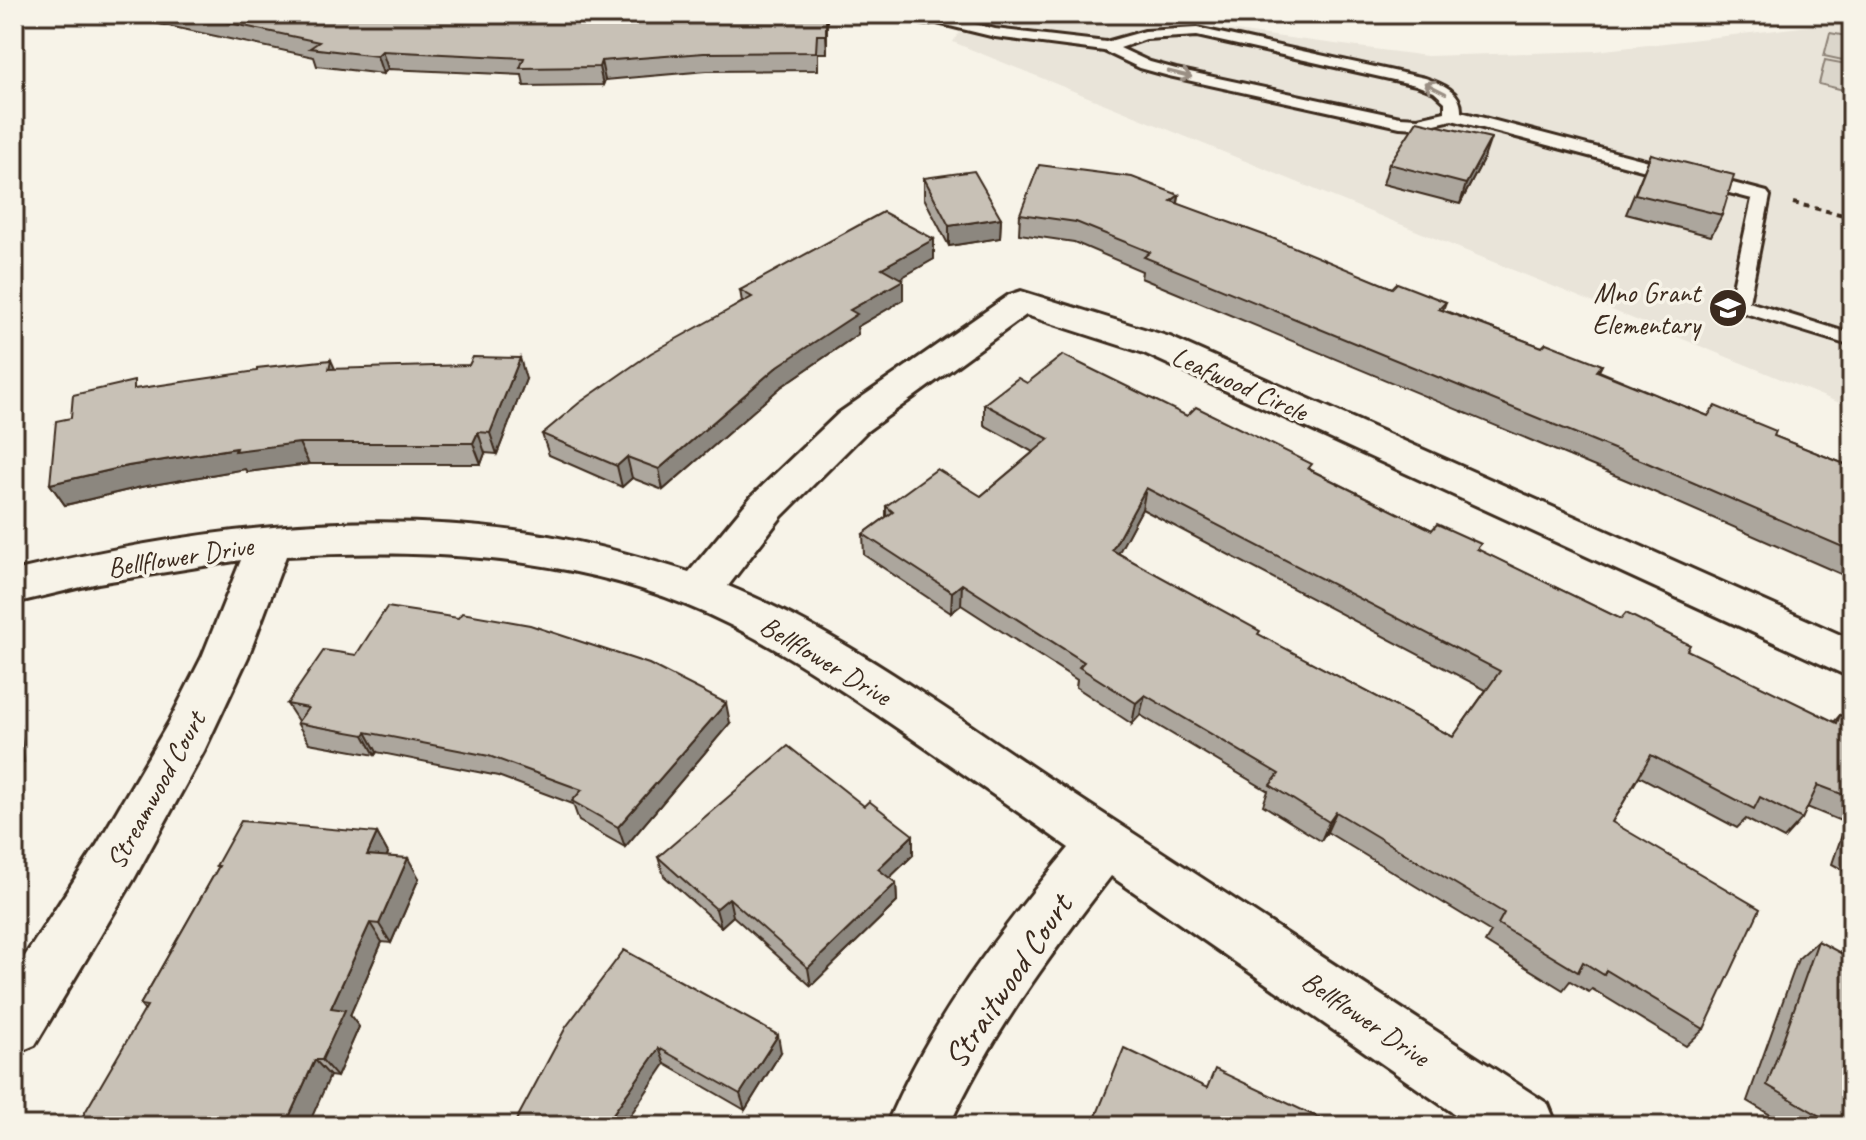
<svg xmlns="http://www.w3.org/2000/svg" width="1866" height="1140" font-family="Caveat,sans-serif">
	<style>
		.built { fill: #e9e4d9 }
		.green { fill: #dbd6cb; stroke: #8b8074; stroke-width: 2 }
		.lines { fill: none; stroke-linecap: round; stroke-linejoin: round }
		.lane-casing { stroke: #3b2a1e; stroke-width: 6 }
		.street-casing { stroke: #3b2a1e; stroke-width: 6 }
		.path { stroke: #3b2a1e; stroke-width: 4; stroke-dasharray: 6 5; stroke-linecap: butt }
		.lane { fill: #f7f3e8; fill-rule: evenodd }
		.street { fill: #f7f3e8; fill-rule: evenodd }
		.wall { fill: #aca69d; stroke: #3b2a1e; stroke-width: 2; fill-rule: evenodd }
		.shaded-wall { fill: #8c877f; stroke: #3b2a1e; stroke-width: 2 }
		.building { fill: #c8c1b6; stroke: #3b2a1e; stroke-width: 2; fill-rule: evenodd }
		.oneway { stroke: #998e83 }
		.labels { text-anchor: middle; stroke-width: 7; stroke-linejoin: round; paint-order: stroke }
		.poi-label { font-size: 28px; fill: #3b2a1e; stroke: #f7f3e8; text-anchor: end }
		.street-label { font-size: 28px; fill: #3b2a1e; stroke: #f7f3e8 }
		.near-street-label { font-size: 34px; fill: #3b2a1e; stroke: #f7f3e8 }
	</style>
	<rect width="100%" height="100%" fill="#f7f3e8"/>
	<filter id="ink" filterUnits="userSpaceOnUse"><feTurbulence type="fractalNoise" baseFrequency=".0125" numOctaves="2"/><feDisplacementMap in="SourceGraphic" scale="16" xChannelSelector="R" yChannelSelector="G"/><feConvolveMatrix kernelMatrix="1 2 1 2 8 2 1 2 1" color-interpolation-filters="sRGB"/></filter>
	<g filter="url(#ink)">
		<path class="built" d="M971,14H1106L1427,56L1596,51L1852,21V408L953,42Z"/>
		<g class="green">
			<path d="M1830,33L1852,37V62L1824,56Z"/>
			<path d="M1825,60L1852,65V92L1819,84Z"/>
		</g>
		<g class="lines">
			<defs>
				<path id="lane" d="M920,14H935L995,29L1106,42L1145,31L1197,28L1425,78C1442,84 1462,91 1461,112L1767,192L1770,196L1749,302L1852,334V346L1732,309L1729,305L1752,199L1452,120L1418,128L1400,127L1169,76L1140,68L1104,51L995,37L921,19ZM1197,36L1416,85L1434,92L1445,102V112L1418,118L1400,117L1176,69L1150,62L1120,48L1146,39Z"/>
				<g id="street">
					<path d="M899,14H938L939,16L935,22L926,24L903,20Z"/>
					<path d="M1021,291L1170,337L1852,640V678L1144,353L1026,315L867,431L782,516L728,586C843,633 947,711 1050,779C1216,887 1382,996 1548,1104L1557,1126H1472L1111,876C1050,955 991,1035 949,1126H886C929,1022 998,933 1069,848C1013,808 956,769 900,730C832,684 763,636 686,605C560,554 420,549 286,556L248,657L204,751L134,879L35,1045L14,1054V973L97,845L169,722L202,657L241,560L98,583L14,603V571C184,531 356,507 530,533C584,541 637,556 689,572L752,496L839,413L1009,295Z"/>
				</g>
			</defs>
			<use href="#lane" class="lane-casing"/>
			<use href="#street" class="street-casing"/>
			<path class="path" d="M1793,203L1852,217"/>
			<use href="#lane" class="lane"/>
			<use href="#street" class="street"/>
		</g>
		<g class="wall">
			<path d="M112,14H259L264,23L827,14V53H818V70L707,71L605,80L603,85L524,86L522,75L388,69L383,74L317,66L314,57Z"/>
			<path d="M1651,154L1722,215L1711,236L1626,214Z"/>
			<path d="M1484,158L1460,204L1383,184L1389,164Z"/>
			<path d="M924,178L1001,218L1000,238L949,246L924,198Z"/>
			<path d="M1179,195L1178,204L1392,288L1446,302L1443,310L1542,347L1602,365L1599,371L1708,416L1774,436L1852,467V579L1631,482L1141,278L1142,271L1074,242L1019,234L1020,214Z"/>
			<path d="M934,239V259L900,278L903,280V300L857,327L858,334L781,387L663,490L632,478L622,487L549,455L542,434L742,302L740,290Z"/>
			<path d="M335,369L526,379L497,454L485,453L481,464H309L247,472L245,469L141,487L65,505L50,484L71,418L139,389Z"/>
			<path d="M1027,383L1187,416L1311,470L1432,530L1478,550L1834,722L1840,715L1852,721V875L1832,864L1846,823L1807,807L1802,819L1784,839L1746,819L1737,828L1639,776L1612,822L1704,1029L1686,1046L1592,989L1589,992L1570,981L1563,990L1485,942L1491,932L1327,832L1321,841L1263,805L1268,791L1140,715L1132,724L1076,687L1077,680L961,605L951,613L864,555L863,534L886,517V506L981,496L1033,452L984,425V404ZM1142,509L1486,690L1453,737L1259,635L1118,553Z"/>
			<path d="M287,704L730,723L625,847L579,821L573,804L498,776L377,752L375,755L309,743L297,723L298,721Z"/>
			<path d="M377,833L388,853L387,856L419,878L391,943L382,942L350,1015L359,1027L337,1077L330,1076L144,1010L140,1005L218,868L216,866Z"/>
			<path d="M913,855L889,878L896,883L897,902L811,986L733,916L721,927L664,876L658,857Z"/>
			<path d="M1818,941L1852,1126H1789L1747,1101L1798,959Z"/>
			<path d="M566,1027L781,1052L745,1110L665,1064Z"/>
		</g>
		<g class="shaded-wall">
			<path d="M826,14H827V53L826,35Z"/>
			<path d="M382,51L388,69L383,74L377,56Z"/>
			<path d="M601,61L605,80L603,85L599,67Z"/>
			<path d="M1491,138L1484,158L1460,204L1466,184Z"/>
			<path d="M1179,195L1176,215L1171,201Z"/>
			<path d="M1001,218L1000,238L949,246V226Z"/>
			<path d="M934,239V259L883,288L882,268Z"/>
			<path d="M903,280V300L857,327L858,334L781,387L663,490L659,469L778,366L850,310Z"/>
			<path d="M520,358L526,379L497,454L490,433Z"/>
			<path d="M331,360L340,380L329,369Z"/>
			<path d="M478,432L485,453L481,464L473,443Z"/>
			<path d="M299,443L309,464L247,472L245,469L141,487L65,505L50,484L128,466L236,448Z"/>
			<path d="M627,457L632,478L622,487L617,466Z"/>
			<path d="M1146,488L1142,509L1109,571L1112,550Z"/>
			<path d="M962,584L961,605L951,613L952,592Z"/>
			<path d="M1145,695L1140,715L1132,724L1136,703Z"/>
			<path d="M726,703L730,723L625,847L618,827Z"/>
			<path d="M14,716L19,722L24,762L14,766Z"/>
			<path d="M366,732L377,752L375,755L364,735Z"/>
			<path d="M1336,812L1327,832L1321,841L1329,822Z"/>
			<path d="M377,833L388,853L379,874L367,855Z"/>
			<path d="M913,835V855L879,888L878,869Z"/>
			<path d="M408,858L419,878L391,943L379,924Z"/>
			<path d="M896,883L897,902L811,986L808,968Z"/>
			<path d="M729,898L733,916L721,927L716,909Z"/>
			<path d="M370,923L382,942L350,1015L359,1027L337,1077L322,1060L331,1008Z"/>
			<path d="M778,1035L781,1052L745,1110L740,1094Z"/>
			<path d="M659,1048L665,1064L623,1126L608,1121Z"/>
			<path d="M315,1060L330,1076L308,1126H285Z"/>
		</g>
		<g class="building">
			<path d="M187,14H259L264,23L279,14H826V35H817L816,52L704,53L601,61L599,67L520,68L524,58L382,51L377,56L310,48L319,42Z"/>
			<path d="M1417,121L1491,138L1466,184L1389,164Z"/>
			<path d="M1651,154L1734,175L1722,215L1635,194Z"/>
			<path d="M1039,165L1132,177L1179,195L1171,201L1272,238L1392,288L1397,283L1446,302L1439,309L1542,347L1546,343L1602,365L1597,371L1708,416L1715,406L1776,431L1774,436L1852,467V551L1643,461L1144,257L1150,252L1076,222L1020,214Z"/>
			<path d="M974,171L1001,218L949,226L924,178Z"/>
			<path d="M883,212L934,239L882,268L903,280L850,310L857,314L778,366L659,469L627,457L617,466L542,434L579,403L651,353L752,297L740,290Z"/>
			<path d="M1063,355L1187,416L1196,407L1312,464L1308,469L1432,530L1437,524L1481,544L1477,549L1621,619L1626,613L1690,645L1687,650L1837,723L1840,715L1852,721V798L1818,785L1802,819L1760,797L1754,809L1651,755L1612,822L1760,909L1704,1029L1606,970L1604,975L1583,962L1578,972L1498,924L1504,913L1336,812L1329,822L1270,785L1279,774L1145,695L1136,703L1079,667L1084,662L962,584L952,592L863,534L893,512L886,506L937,469L981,496L1049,439L984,404L1018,378L1027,383ZM1146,488L1500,671L1453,737L1258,634L1260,631L1112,550Z"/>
			<path d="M473,357L520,358L490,433L478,432L473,443H299L235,451L236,448L128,466L50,484L56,421L71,418L73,395L134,381V389L257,371V368L331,360L329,369L469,365Z"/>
			<path d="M387,607L458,618L462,613L530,625L649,664L726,703L618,827L572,801L582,790L489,756L366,732L364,735L297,723L308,708L287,704L324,650L356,655Z"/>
			<path d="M788,746L864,806L869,801L913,835L878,869L896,883L808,968L729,898L716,909L658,857Z"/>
			<path d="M241,821L377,833L367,855L408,858L379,924L370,923L331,1008L345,1010L322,1060H315L285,1126H77L147,1006L140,1005L219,866H216Z"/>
			<path d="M1818,941L1852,959V1126H1837L1767,1085Z"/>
			<path d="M624,950L778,1035L740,1094L659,1048L608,1121L623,1126H513L566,1027Z"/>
			<path d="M1124,1048L1207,1088L1215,1069L1336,1126H1092Z"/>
		</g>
		<defs><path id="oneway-shaft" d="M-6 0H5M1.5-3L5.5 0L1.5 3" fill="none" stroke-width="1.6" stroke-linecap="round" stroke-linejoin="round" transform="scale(2)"/></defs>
		<g class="oneway">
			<use href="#oneway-shaft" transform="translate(1180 74) rotate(14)"/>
			<use href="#oneway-shaft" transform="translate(1435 88) rotate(-153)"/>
		</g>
	</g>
	<defs>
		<symbol id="school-disc" viewBox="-11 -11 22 22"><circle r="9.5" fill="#3b2a1e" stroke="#f7f3e8"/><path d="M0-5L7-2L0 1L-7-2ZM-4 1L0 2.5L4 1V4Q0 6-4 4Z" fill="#fff"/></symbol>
	</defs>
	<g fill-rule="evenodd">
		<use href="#school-disc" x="1706" y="286" width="44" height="44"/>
	</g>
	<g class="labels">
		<g class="poi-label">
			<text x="1700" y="302">Mno Grant<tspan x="1700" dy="32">Elementary</tspan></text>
		</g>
		<g class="street-label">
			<text transform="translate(1240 383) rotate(24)" y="10">Leafwood Circle</text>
			<text transform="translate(180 556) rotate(-9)" y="10">Bellflower Drive</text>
			<text transform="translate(826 660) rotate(31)" y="10">Bellflower Drive</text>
			<text transform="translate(155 790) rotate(-61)" y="10">Streamwood Court</text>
			<text transform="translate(1366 1018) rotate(34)" y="10">Bellflower Drive</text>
		</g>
		<g class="near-street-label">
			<text transform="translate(1007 981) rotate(-56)" y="12">Straitwood Court</text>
		</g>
	</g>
	<rect width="1866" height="1140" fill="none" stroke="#f7f3e8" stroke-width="48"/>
	<rect x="24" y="24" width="1818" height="1092" fill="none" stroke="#3b2a1e" stroke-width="3" filter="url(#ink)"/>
</svg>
